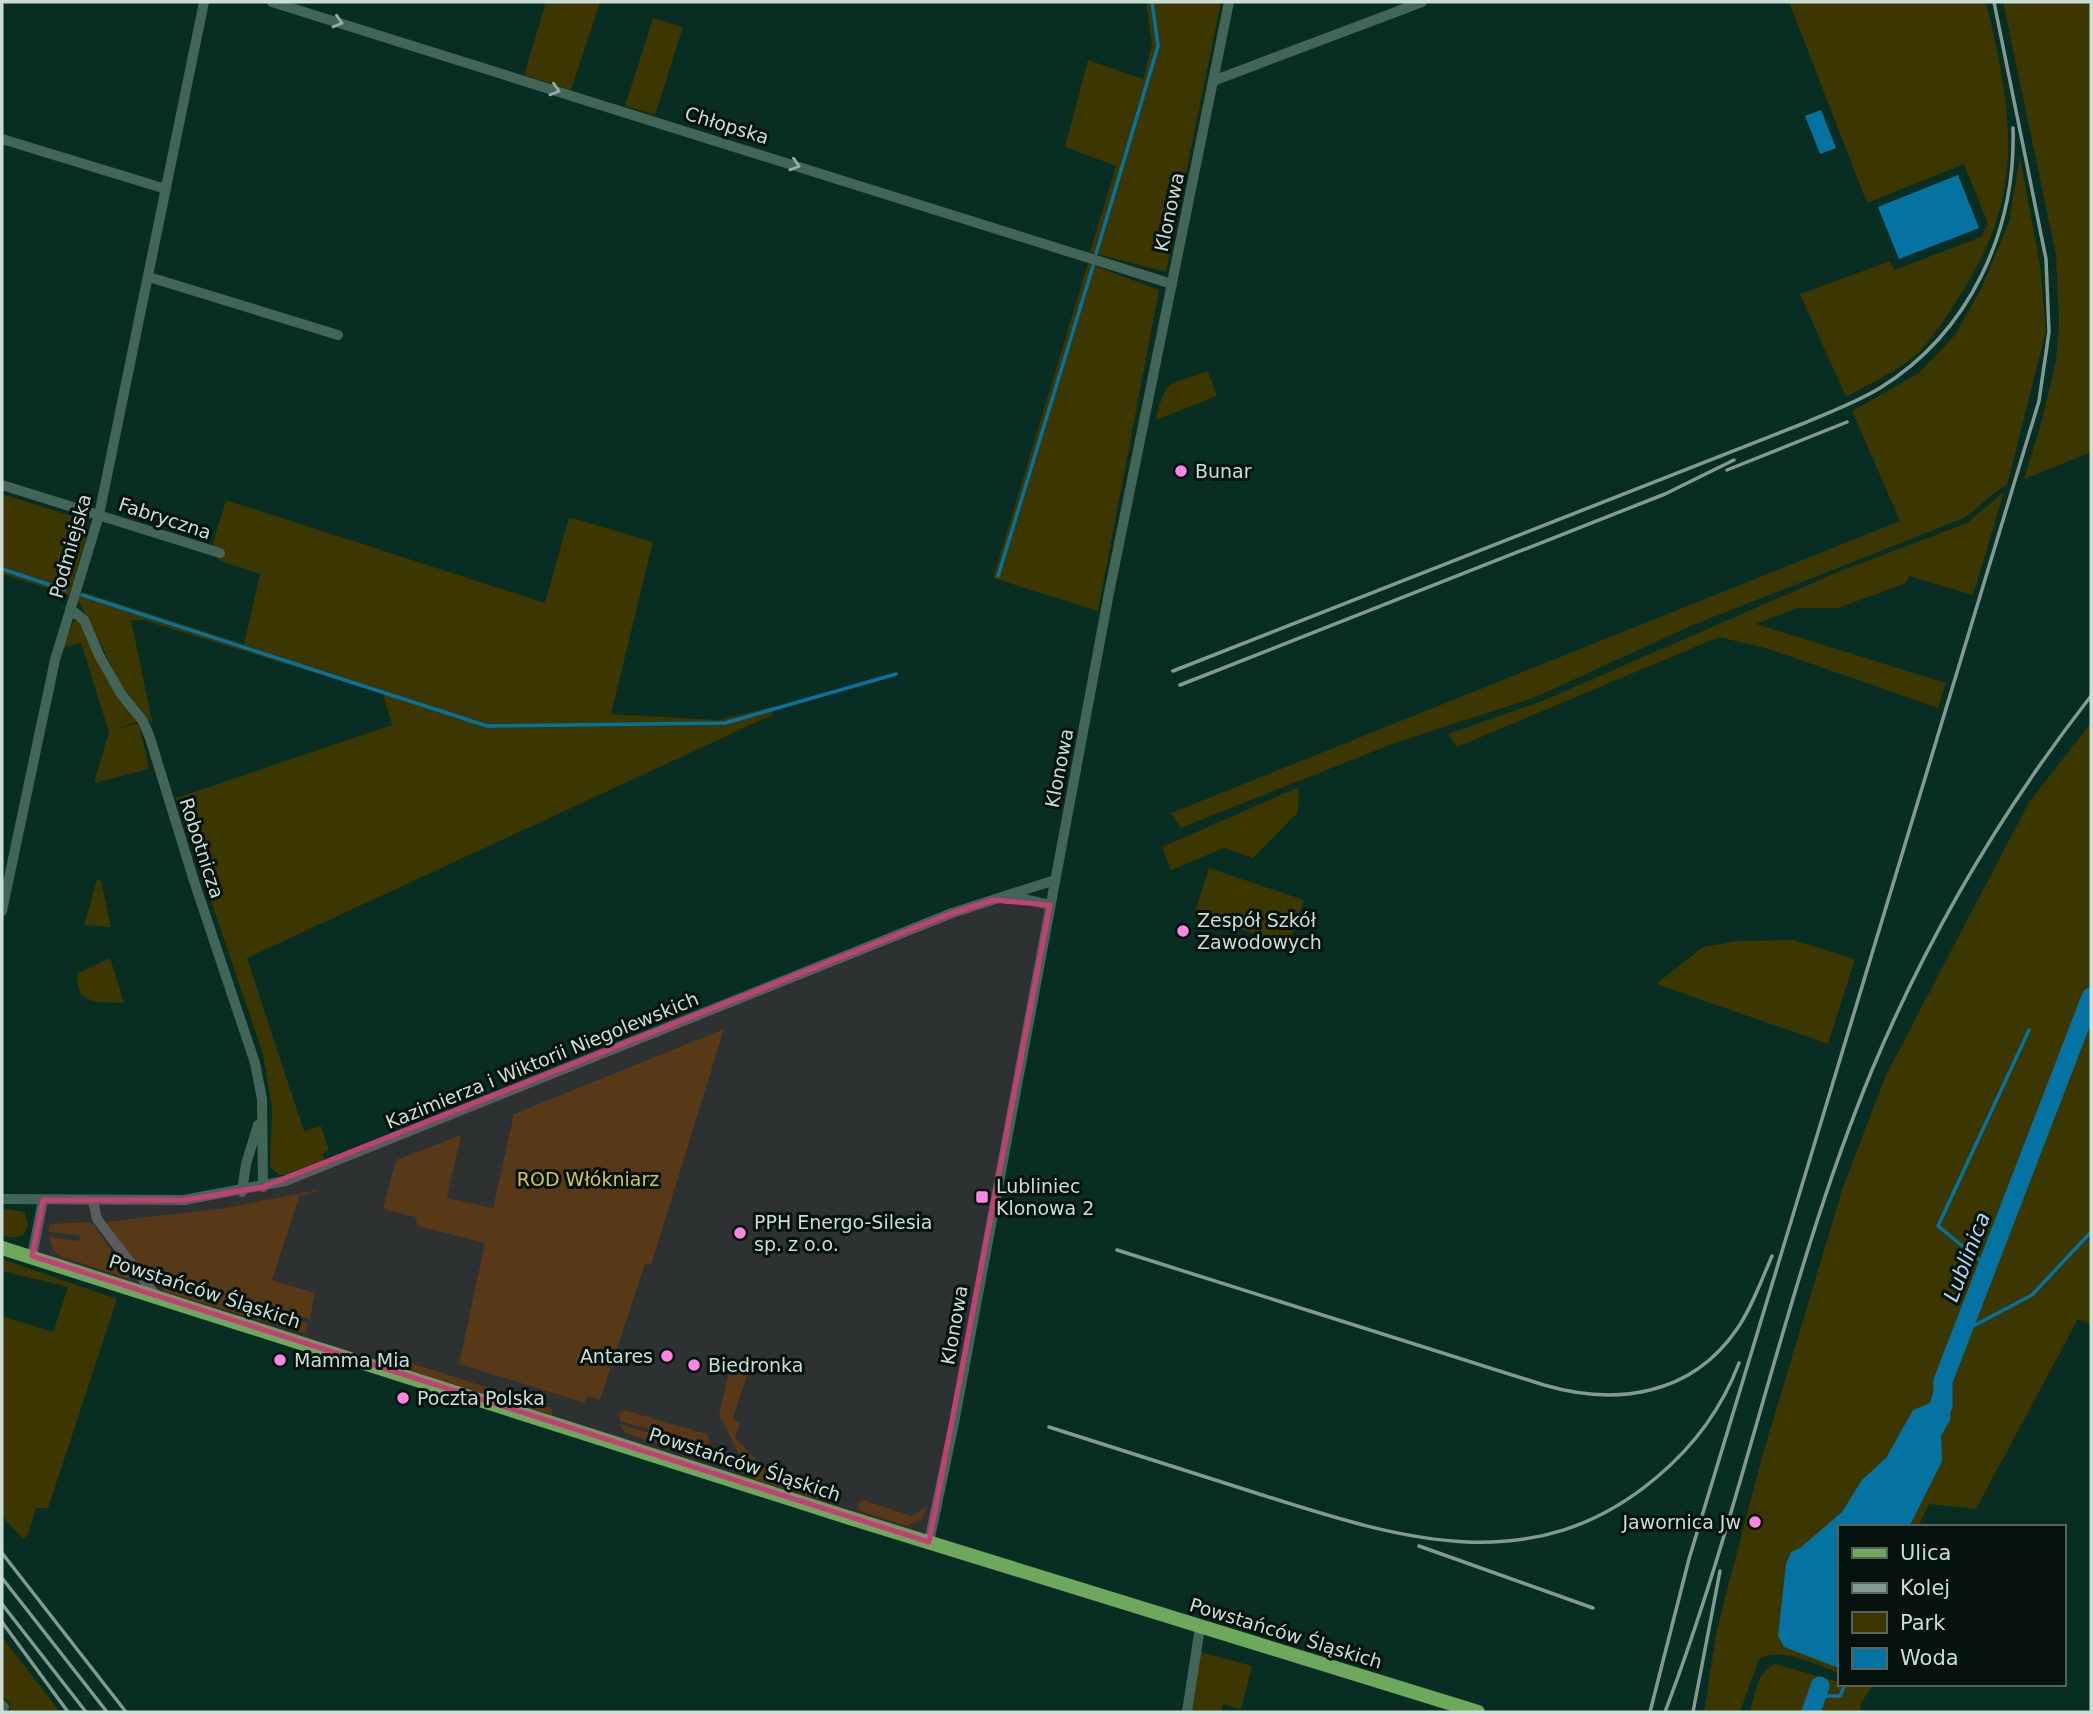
<svg xmlns="http://www.w3.org/2000/svg" width="2093" height="1714" font-family="'DejaVu Sans',sans-serif">
	<style>
		.green { fill: #3c3600 }
		.water { fill: #0573a2 }
		.lines { fill: none; stroke-linecap: round; stroke-linejoin: round }
		.stream { stroke: #0573a2; stroke-width: 3.5 }
		.river { stroke: #0573a2; stroke-width: 19 }
		.minor { stroke: #426558; stroke-width: 10 }
		.major { stroke: #6da85d; stroke-width: 14 }
		.rail { stroke: #819b92; stroke-width: 3.5 }
		.oneway { stroke: #94aea4 }
		.marked { fill: #c44074; fill-opacity: 0.2; stroke: #c44074; stroke-width: 5; stroke-linejoin: round }
		.poi-dot { fill: #fd86e2; stroke: #05120d; stroke-width: 2.5 }
		.labels { text-anchor: middle; stroke-width: 6; stroke-linejoin: round; paint-order: stroke }
		.street-label { font-size: 19px; fill: #cbded6; stroke: #05120d }
		.poi-label { font-size: 19px; fill: #cbded6; stroke: #05120d; text-anchor: start }
		.park-label { font-size: 19px; fill: #d4c54a; stroke: #05120d }
		.water-label { font-size: 21px; font-style: italic; fill: #aed7f2; stroke: #05120d }
	</style>
	<rect width="100%" height="100%" fill="#082d22"/>
	<g class="green">
		<path d="M546,2H600L571,90L524,75Z"/>
		<path d="M1146,2H1221L1166,272L1090,252L1116,166L1065,147L1088,60L1143,79L1152,44Z"/>
		<path d="M1789,2H1986C2013,117 2027,192 1959,297C1944,320 1928,347 1906,363C1887,376 1865,386 1846,397L1800,294L1890,261L1894,270L1981,237L1988,224L1964,164L1867,203Z"/>
		<path d="M2003,2H2091V452L2024,479L2041,424L2056,360L2059,322L2056,255Z"/>
		<path d="M653,18L683,27L655,115L625,106Z"/>
		<path d="M2020,157L2040,265L2046,331L2007,485C1989,494 1979,510 1959,520L1693,625L1536,697L1392,744L1181,828L1171,813L1900,521L1852,411L1919,373L1955,335L1981,289L2009,222Z"/>
		<path d="M1088,263L1159,290L1098,611L993,578Z"/>
		<path d="M1208,371L1217,396L1156,420C1166,376 1169,386 1208,371Z"/>
		<path d="M2004,492L1973,595L1909,576L1906,583L1838,608H1797L1756,624L1946,683L1938,708L1769,649L1719,637L1457,747L1448,734L1542,701L1838,572L1967,523Z"/>
		<path d="M2,494L84,520L88,531L69,595L2,574Z"/>
		<path d="M226,500L545,603L569,517L653,542L611,714L717,720L773,707L772,715L247,958L304,1131L321,1126L329,1150L322,1154L325,1161L290,1175H279L270,1167L272,1109L263,1054L176,798L392,725L383,694L143,620H131L153,725L124,690L78,600L83,592L244,644L260,574L220,561L212,546Z"/>
		<path d="M74,621L80,622L117,697L139,721L115,730L139,723L149,769L94,783L109,732L81,643L62,648Z"/>
		<path d="M2091,723V1325L2078,1319L1976,1509L1929,1504L1918,1527H1839V1673C1818,1666 1780,1646 1759,1659L1740,1712H1704L1717,1629L1762,1457L1843,1187L1886,1075L2029,802Z"/>
		<path d="M1299,787L1298,812L1253,858L1224,848L1171,870L1162,847Z"/>
		<path d="M1209,868L1304,900L1289,945L1194,914Z"/>
		<path d="M97,880L101,881L111,927L84,925Z"/>
		<path d="M1793,940L1855,959L1828,1044L1656,984L1703,947L1738,941Z"/>
		<path d="M110,958L124,1003C101,1002 73,1006 78,973Z"/>
		<path d="M724,1029L651,1265L645,1264L600,1400L587,1396L585,1403L459,1364L485,1243L418,1226L415,1217L383,1209L396,1160L461,1135L447,1198L493,1208L514,1114Z"/>
		<path d="M322,1189L299,1197L272,1280L315,1293L310,1319L254,1303L249,1317L166,1292L141,1269L106,1222L225,1208Z"/>
		<path d="M2,1208L25,1212L28,1225L24,1234L15,1238L2,1236Z"/>
		<path d="M89,1222L93,1224L132,1280L62,1257L53,1250L49,1237L79,1241L80,1235L48,1232L50,1224Z"/>
		<path d="M2,1259L117,1299L48,1508H36L28,1535L23,1539L2,1516V1316L53,1332L68,1287L2,1271Z"/>
		<path d="M258,1308L308,1323L305,1333L255,1319Z"/>
		<path d="M395,1358L552,1408V1415L393,1365Z"/>
		<path d="M730,1367L748,1373L733,1418L740,1423L735,1438L756,1460V1465L824,1487L819,1499L754,1479L748,1473L719,1414Z"/>
		<path d="M624,1410L707,1434L710,1442L706,1445L620,1421L619,1413Z"/>
		<path d="M620,1424L707,1450L689,1454L625,1433Z"/>
		<path d="M863,1500L911,1516L928,1506L922,1519L907,1526L857,1510L859,1503Z"/>
		<path d="M2,1637L60,1712H11L10,1704L2,1695Z"/>
		<path d="M1200,1652L1252,1666L1241,1709L1223,1704L1221,1712H1191Z"/>
		<path d="M1775,1664L1839,1682V1684H1874L1861,1703L1860,1712H1750C1755,1695 1757,1671 1775,1664Z"/>
	</g>
	<g class="water">
		<path d="M1821,110L1836,148L1820,154L1805,116Z"/>
		<path d="M1958,175L1979,228L1899,259L1878,207Z"/>
		<path d="M1943,1381L1951,1403L1950,1420L1941,1436L1942,1461L1909,1527H1839V1668L1784,1647L1778,1636L1786,1564L1791,1552L1800,1548L1842,1512L1862,1480L1886,1458L1913,1410L1930,1403L1936,1383Z"/>
	</g>
	<g class="lines">
		<g class="stream">
			<path d="M1096,254L1158,46L1152,2"/>
			<path d="M2,569L65,590"/>
			<path d="M998,576L1093,266"/>
			<path d="M82,595L487,726L725,723L896,674"/>
			<path d="M1987,1266L1938,1226L2029,1030"/>
			<path d="M1962,1332L2032,1295L2091,1232"/>
			<path d="M1817,1696H1840L1845,1684"/>
		</g>
		<g class="river">
			<path d="M1943,1406V1381L2091,997"/>
			<path d="M1811,1712L1820,1686"/>
		</g>
		<g class="minor">
			<path d="M272,2L1172,284"/>
			<path d="M1213,81L1422,2"/>
			<path d="M2,139L166,189"/>
			<path d="M149,277L338,335"/>
			<path d="M2,485L220,553"/>
			<path d="M70,609L84,620L99,655L121,694L143,721L150,738L194,881L255,1063L262,1099L263,1187"/>
			<path d="M1006,899H1025L1050,905"/>
			<path d="M2,911L55,660L99,515L204,2"/>
			<path d="M242,1192L246,1164L258,1125"/>
			<path d="M2,1199L184,1200L285,1181L952,913L1055,880"/>
			<path d="M93,1201L97,1219L156,1296"/>
			<path d="M32,1256L43,1200"/>
			<path d="M929,1542L954,1423L1108,598L1229,2"/>
			<path d="M2,1705L4,1707"/>
			<path d="M1187,1712L1200,1627"/>
		</g>
		<path class="major" d="M2,1248L850,1518L1478,1712"/>
		<g class="rail">
			<path d="M1727,470L1847,422"/>
			<path d="M1173,671L1807,422C1832,411 1857,402 1880,388C1970,332 2016,231 2013,128"/>
			<path d="M1180,685L1665,494L1734,460"/>
			<path d="M1117,1250L1544,1385C1616,1406 1691,1396 1737,1329C1752,1307 1761,1281 1772,1256"/>
			<path d="M1049,1427C1118,1449 1187,1471 1256,1493C1395,1537 1531,1584 1657,1477C1694,1446 1722,1408 1739,1363"/>
			<path d="M1419,1546L1593,1608"/>
			<path d="M2,1553L126,1712"/>
			<path d="M2,1578L107,1712"/>
			<path d="M2,1604L86,1712"/>
			<path d="M2,1622L68,1712"/>
			<path d="M1650,1712L1689,1559L2039,401L2049,332L2046,259L1994,2"/>
			<path d="M1665,1712C1745,1502 1786,1278 1872,1070C1928,936 2002,810 2091,696"/>
			<path d="M1693,1712L1720,1571"/>
		</g>
	</g>
	<defs><path id="oneway-chevron" d="M-2-3.5L2.5 0L-2 3.5" fill="none" stroke-width="1.6" stroke-linecap="round" stroke-linejoin="round" transform="scale(1.75)"/></defs>
	<g class="oneway">
		<use href="#oneway-chevron" transform="translate(338 22) rotate(17)"/>
		<use href="#oneway-chevron" transform="translate(555 90) rotate(17)"/>
		<use href="#oneway-chevron" transform="translate(795 165) rotate(17)"/>
	</g>
	<path class="marked" d="M993,900L1050,905L929,1542L32,1256L43,1200H184L263,1187L952,913Z"/>
	<g class="poi-dot">
		<circle cx="1181" cy="471" r="7"/>
		<circle cx="1183" cy="931" r="7"/>
		<rect x="975" y="1190" width="14" height="14" rx="3.5"/>
		<circle cx="740" cy="1233" r="7"/>
		<circle cx="667" cy="1356" r="7"/>
		<circle cx="280" cy="1360" r="7"/>
		<circle cx="694" cy="1365" r="7"/>
		<circle cx="403" cy="1398" r="7"/>
		<circle cx="1755" cy="1522" r="7"/>
	</g>
	<g class="labels">
		<g class="street-label">
			<text transform="translate(727 125) rotate(17)" y="7">Chłopska</text>
			<text transform="translate(1169 212) rotate(-78)" y="7">Klonowa</text>
			<text transform="translate(165 518) rotate(18)" y="7">Fabryczna</text>
			<text transform="translate(70 546) rotate(-74)" y="7">Podmiejska</text>
			<text transform="translate(1059 768) rotate(-79)" y="7">Klonowa</text>
			<text transform="translate(202 848) rotate(72)" y="7">Robotnicza</text>
			<text transform="translate(542 1060) rotate(-22)" y="7">Kazimierza i Wiktorii Niegolewskich</text>
			<text transform="translate(205 1291) rotate(18)" y="7">Powstańców Śląskich</text>
			<text transform="translate(954 1325) rotate(-80)" y="7">Klonowa</text>
			<text transform="translate(745 1464) rotate(18)" y="7">Powstańców Śląskich</text>
			<text transform="translate(1286 1633) rotate(17)" y="7">Powstańców Śląskich</text>
		</g>
		<g class="poi-label">
			<text x="1195" y="478">Bunar</text>
			<text x="1197" y="927">Zespół Szkół<tspan x="1197" dy="22">Zawodowych</tspan></text>
			<text x="996" y="1193">Lubliniec<tspan x="996" dy="22">Klonowa 2</tspan></text>
			<text x="754" y="1229">PPH Energo-Silesia<tspan x="754" dy="22">sp. z o.o.</tspan></text>
			<text x="653" y="1363" text-anchor="end">Antares</text>
			<text x="294" y="1367">Mamma Mia</text>
			<text x="708" y="1372">Biedronka</text>
			<text x="417" y="1405">Poczta Polska</text>
			<text x="1741" y="1529" text-anchor="end">Jawornica Jw</text>
		</g>
		<g class="park-label">
			<text x="588" y="1186">ROD Włókniarz</text>
		</g>
		<g class="water-label">
			<text transform="translate(1967 1257) rotate(-69)" y="7">Lublinica</text>
		</g>
	</g>
	<rect width="2093" height="1714" fill="none" stroke="#cbded6" stroke-width="7"/>
	<rect x="1838" y="1525" width="228" height="161" fill="#05120d" stroke="#54645d" stroke-width="2"/>
	<rect x="1852" y="1548" width="35" height="10" fill="#6da85d" stroke="#54645d" stroke-width="2"/>
	<text x="1900" y="1560" font-size="21" fill="#cbded6">Ulica</text>
	<rect x="1852" y="1583" width="35" height="10" fill="#819b92" stroke="#54645d" stroke-width="2"/>
	<text x="1900" y="1595" font-size="21" fill="#cbded6">Kolej</text>
	<rect x="1852" y="1612" width="35" height="21" fill="#3c3600" stroke="#54645d" stroke-width="2"/>
	<text x="1900" y="1630" font-size="21" fill="#cbded6">Park</text>
	<rect x="1852" y="1648" width="35" height="21" fill="#0573a2" stroke="#54645d" stroke-width="2"/>
	<text x="1900" y="1665" font-size="21" fill="#cbded6">Woda</text>
</svg>
